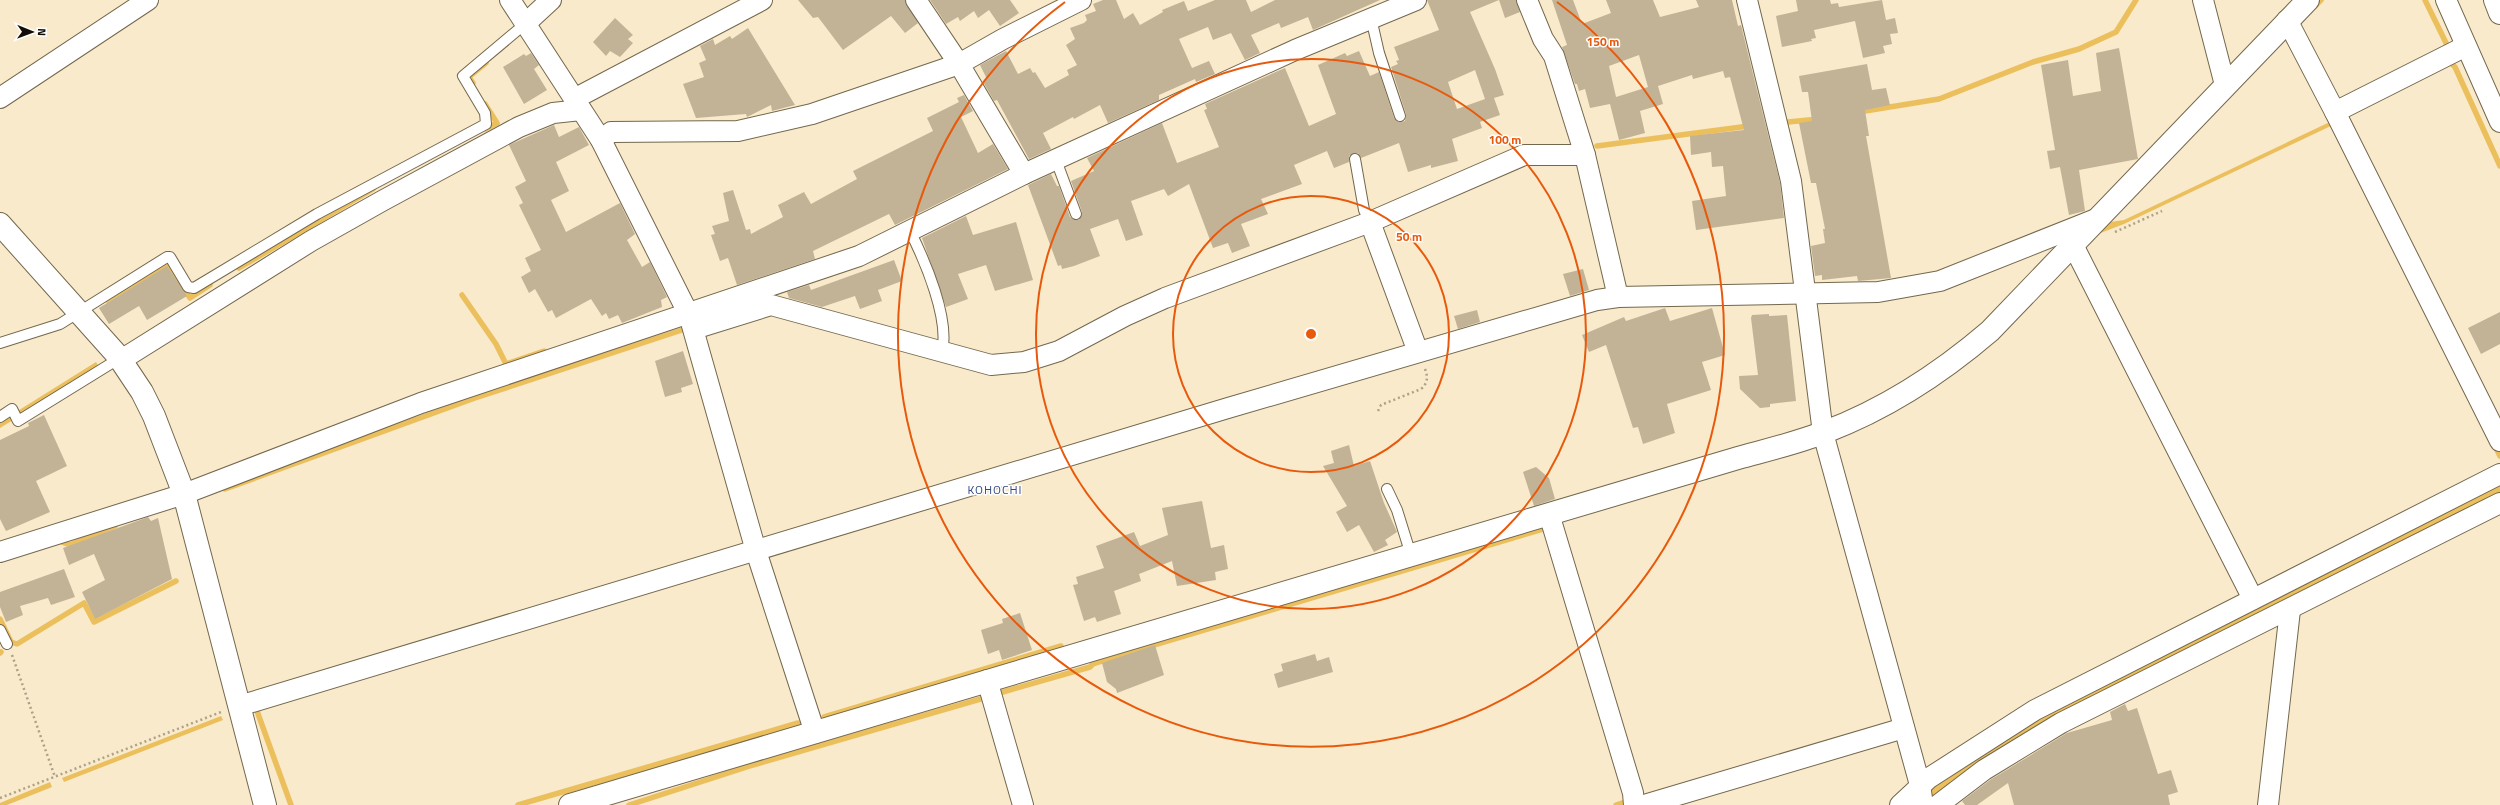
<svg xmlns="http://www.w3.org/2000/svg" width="2500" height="805" font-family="'Titillium Web',sans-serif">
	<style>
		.water { fill: #ecbf5d }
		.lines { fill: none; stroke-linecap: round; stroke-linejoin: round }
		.stream { stroke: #ecbf5d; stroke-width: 5.5 }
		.building { fill: #c2b396; fill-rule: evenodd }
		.lane-casing { stroke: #74674c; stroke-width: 12 }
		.street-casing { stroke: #74674c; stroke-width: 22 }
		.secondary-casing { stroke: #74674c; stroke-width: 24 }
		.highway-casing { stroke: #74674c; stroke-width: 24 }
		.path { stroke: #aca189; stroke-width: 2.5; stroke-dasharray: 2 3; stroke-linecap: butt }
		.lane { stroke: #fff; stroke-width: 10 }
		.street { stroke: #fff; stroke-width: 20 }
		.secondary { stroke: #fff; stroke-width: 22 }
		.highway { stroke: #fff; stroke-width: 22 }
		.ring { fill: none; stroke: #e8590c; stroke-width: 2 }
		.labels { text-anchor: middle; stroke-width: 3; stroke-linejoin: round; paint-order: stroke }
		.quarter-label { font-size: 12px; letter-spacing: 1px; fill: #304982; stroke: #fff }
		.centre { fill: #e8590c; stroke: #fff; stroke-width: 2 }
		.ring-label { font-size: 12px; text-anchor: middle; font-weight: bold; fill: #e8590c; stroke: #fff; stroke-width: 3; stroke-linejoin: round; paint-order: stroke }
	</style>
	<rect width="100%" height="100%" fill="#f8eacb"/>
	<g class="water">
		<path d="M2334,120L2335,124L2124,224L2098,234L2061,244L1976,278L1886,301L1641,307L1640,303L1887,297L2110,222L2124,220Z"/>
		<path d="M96,362L99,367L0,428V422Z"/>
		<path d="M2500,477V499L1933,802L1928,786L1953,763Z"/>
		<path d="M221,716L223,720L64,782L62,778Z"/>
		<path d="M50,782L52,787L7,805H0V803Z"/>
	</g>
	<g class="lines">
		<g class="stream">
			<path d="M2425,0L2448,47"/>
			<path d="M2314,7L2321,0"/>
			<path d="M2447,64L2450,62L2455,67L2500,166"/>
			<path d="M473,83L469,77L486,63"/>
			<path d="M1859,112L1939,99L2033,62L2079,49L2116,32L2136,0"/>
			<path d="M1788,122L1819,119"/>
			<path d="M485,129L497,123L485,104"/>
			<path d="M1597,146L1749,126"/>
			<path d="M239,268L373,189"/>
			<path d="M462,295L496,344L506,364L544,351"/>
			<path d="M107,300L167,264L190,298L210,285"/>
			<path d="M2494,444L2500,456"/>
			<path d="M225,489L475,398L682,330"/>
			<path d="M59,541L70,545L115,526"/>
			<path d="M0,619L11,642L17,644L84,603L94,622L176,581"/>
			<path d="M0,653L1,652"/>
			<path d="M996,694L1090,667L1093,664L1127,653L1550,527"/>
			<path d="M261,706L257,711L291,805"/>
			<path d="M824,717L1061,646"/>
			<path d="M518,805L798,723"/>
			<path d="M629,805L753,765L984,698"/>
			<path d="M1616,805L1628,801"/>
		</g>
	</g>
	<g class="building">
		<path d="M798,0H905L918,23L905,33L891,16L843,50L818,17L813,18Z"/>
		<path d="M930,0H1010L1019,13L1000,26L989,10L978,18L974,11L960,21L958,17L946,24Z"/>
		<path d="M1103,0H1116L1124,19L1133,13L1140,25L1163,12L1162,10L1184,1L1188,11L1215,0H1246L1251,12L1275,0H1380L1313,30L1308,17L1281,28L1279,23L1251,35L1260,53L1245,60L1231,33L1213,40L1208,27L1179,39L1192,68L1209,61L1215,74L1196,82L1195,79L1159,95V100L1108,123L1100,105L1074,119L1073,117L1043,133L1051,149L1029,159L997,100L994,101L983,82L987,79L980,65L1006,51L1018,74L1030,68L1033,73L1035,72L1045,88L1069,75L1067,70L1077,65L1066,45L1075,39L1070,28L1084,23L1087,20L1085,15L1096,11L1093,4Z"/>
		<path d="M1427,0H1516L1520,12L1505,18L1499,0L1470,12L1495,69L1504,95L1494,98L1500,115L1480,122L1482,128L1452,139L1458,161L1431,168V165L1408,172L1399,143L1361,158L1358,153H1354L1349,156V162L1334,168L1327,151L1294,165L1302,184L1261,199L1268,214L1241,224L1250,246L1232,253L1228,243L1213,248L1189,184L1168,196L1164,189L1131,201L1143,235L1126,241L1118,219L1090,229L1100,256L1074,266L1062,269L1061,265L1058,266L1028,185L1051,174L1057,186H1059L1070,217L1075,220H1079L1082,212L1071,181L1094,171L1087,158L1162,123L1177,163L1219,147L1204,110L1207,109L1205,104L1278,71L1285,68L1309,126L1336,114L1318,65L1345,53L1347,56L1359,51L1370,76L1379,72L1394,118L1399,122L1405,121L1406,114L1391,67L1398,64L1396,61L1399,60L1394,47L1439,30ZM1475,70L1485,99L1457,109L1448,82Z"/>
		<path d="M1552,0H1573L1582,24L1611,13L1606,0H1653L1660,17L1699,7L1696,0H1732L1738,26L1741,25L1780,183L1784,218L1696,230L1692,201L1726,196L1723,166L1712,167L1711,152L1691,155L1690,136L1744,130L1730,77L1725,78L1723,71L1693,79L1692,75L1658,86L1663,104L1640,111L1645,133L1619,140L1610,104L1590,108L1585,89L1579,91L1577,84H1575L1562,47L1567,45ZM1639,55L1648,87L1616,97L1609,66Z"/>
		<path d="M1796,0H1830L1831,4L1838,3L1839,7L1882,0L1886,20L1895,18L1898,33L1890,34L1892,44L1883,46L1885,53L1863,58L1855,21L1814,30L1816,38L1811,39L1812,41L1782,47L1776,16L1798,11Z"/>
		<path d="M615,18L633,35L628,39L633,43L620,57L610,51L606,56L593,42Z"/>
		<path d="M748,28L795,105L772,111L771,105L747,117L746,114L696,118L683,84L704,77L699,63L706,60L700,46L713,39L715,45L730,36L732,39Z"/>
		<path d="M2119,48L2138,159L2079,170L2085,211L2069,215L2060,167L2050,169L2047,151L2055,150L2041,65L2068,60L2073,96L2101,91L2096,53Z"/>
		<path d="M531,53L539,65L534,69L547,90L524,104L503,67L524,54L526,56Z"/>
		<path d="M1867,64L1872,90L1886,88L1890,105L1865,110L1869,136H1866L1891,278L1858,281L1857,276L1822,280V275L1815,276L1811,246L1825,243L1823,229H1825L1816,183H1811L1799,123L1812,121L1808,92H1802L1799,76Z"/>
		<path d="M964,95L973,111L961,117L978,153L993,144L1008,169L895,225L889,214L813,251L815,259L737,285L728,258L720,261L711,235L715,234L712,226L729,221L723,193L733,190L746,230L750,229L751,234L783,217L778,205L804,192L811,204L857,179L853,171L933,131L927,118L959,102L957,98Z"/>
		<path d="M554,125L559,137L579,127L589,145L556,162L569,191L551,200L566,232L620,203L635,234L627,240L642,267L650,262L667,297L661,300L662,307L622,323L618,315L609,319L606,313L602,316L591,299L556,318L552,310L548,312L535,289L529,293L521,277L531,271L525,258L541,250L519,205L523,203L515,187L526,181L509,145Z"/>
		<path d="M966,216L973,235L1016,222L1033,280L995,291L986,265L958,274L968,299L946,307L922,238Z"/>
		<path d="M894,260L902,281L878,290L882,301L860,309L855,296L822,307L789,298L787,292L809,285L811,290Z"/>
		<path d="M167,266L187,296L147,320L139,306L109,324L99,308Z"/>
		<path d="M1583,269L1589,290L1570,296L1563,274Z"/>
		<path d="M1665,308L1670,321L1712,308L1725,355L1702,362L1711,390L1667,404L1675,433L1643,444L1638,427L1633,428L1606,345L1589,352L1582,335L1624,317L1626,321Z"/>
		<path d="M1477,310L1480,322L1458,329L1454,316Z"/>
		<path d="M2500,312V344L2481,354L2468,328Z"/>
		<path d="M1769,314V316L1787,315L1796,401L1770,404V407L1760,408L1740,389L1739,376L1758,375L1751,318L1752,315Z"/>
		<path d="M683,351L693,384L681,388L682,392L665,397L655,361Z"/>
		<path d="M44,415L67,466L36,481L50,512L6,531L0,519V440L29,426L28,423Z"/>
		<path d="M1349,445L1354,466L1370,461L1384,503L1397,532L1385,540L1388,545L1374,552L1359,525L1347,532L1336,512L1347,506L1323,466L1334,463L1331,451Z"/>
		<path d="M1536,467L1549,478L1555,499L1534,506L1523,472Z"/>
		<path d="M1202,501L1211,548L1224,545L1228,569L1215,572L1216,580L1177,586L1172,561L1139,574L1141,581L1114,591L1121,614L1097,622L1095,617L1084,621L1073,585L1078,584L1076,577L1104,568L1096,546L1134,532L1140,546L1168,535L1162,508Z"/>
		<path d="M148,517L151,521L158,518L172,579L95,619L82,592L105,580L94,554L69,565L63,548Z"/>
		<path d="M64,569L75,597L51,605L48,598L20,606L23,615L6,622L0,607V592Z"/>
		<path d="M1020,613L1032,650L1002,660L999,650L988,654L981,630L1003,623L1002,619Z"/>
		<path d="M1155,645L1164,675L1117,693L1116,689L1107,682L1102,663Z"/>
		<path d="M1315,654L1317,661L1329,657L1333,672L1278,688L1274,674L1283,671L1281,664Z"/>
		<path d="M2125,704L2128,711L2137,708L2158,774L2171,770L2178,792L2168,795L2170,805H2014L2008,783L1977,805H1965L1962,801L1990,780L2067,733L2112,720L2110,712Z"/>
	</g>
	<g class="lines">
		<defs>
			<g id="lane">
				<path d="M1371,18L1379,53L1400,116"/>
				<path d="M1355,159L1364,210L1370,222"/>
				<path d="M1056,160L1076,214"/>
				<path d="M910,231C925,261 950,319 942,352"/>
				<path d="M0,343L60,324L167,257H170L188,287L194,288L317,214L486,124L485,113L463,76L525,24"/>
				<path d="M0,417L12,409L18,421L120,358"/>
				<path d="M1387,489L1397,510L1411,555"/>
				<path d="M0,630L7,644"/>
			</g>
			<g id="street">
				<path d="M510,0L601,140L689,315L756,551L815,733"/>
				<path d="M916,0L959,64L1024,174"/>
				<path d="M1527,0L1543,39L1554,56L1585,155L1618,297"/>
				<path d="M1747,0L1791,181L1823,433L1920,785L1923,805"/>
				<path d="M2203,0L2225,85"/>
				<path d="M2446,0L2500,122"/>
				<path d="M2287,20L2335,112L2466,46"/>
				<path d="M525,24L551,0"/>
				<path d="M0,98L148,0"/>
				<path d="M574,99L762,0"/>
				<path d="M2335,112L2500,441"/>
				<path d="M601,140L611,132L738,131L812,114L959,64L1003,39L1081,0"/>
				<path d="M2073,245L2253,599"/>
				<path d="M694,329L771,305L991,365L1024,362L1059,351L1125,316L1165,298L1370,222"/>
				<path d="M1418,352L1370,222L1524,155H1585"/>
				<path d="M121,360L311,241L382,201L519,127L553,113L581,110"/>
				<path d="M1549,514L1633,793L1634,805"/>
				<path d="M0,552L184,494L421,403L859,256L1024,174L1295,50L1416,0"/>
				<path d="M987,680L1023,805"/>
				<path d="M239,706L1228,408L1597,300L1618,297L1878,292L1940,281L2096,219"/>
				<path d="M1644,805L1904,728"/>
				<path d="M1900,805L1929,778L2035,710L2500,474"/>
				<path d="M1938,805L1984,770L2061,723L2500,503"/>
				<path d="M2268,805L2290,610"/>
			</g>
			<g id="secondary">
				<path d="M0,224L118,356L142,392L154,416L184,494L265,805"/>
				<path d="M570,805L1738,458C1767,450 1797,443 1825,432C1886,409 1941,373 1990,331L2308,0"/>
			</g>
			<path id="highway" d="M2495,0L2500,13"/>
		</defs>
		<use href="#lane" class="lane-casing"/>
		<use href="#street" class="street-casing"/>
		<use href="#secondary" class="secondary-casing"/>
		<use href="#highway" class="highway-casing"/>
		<g class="path">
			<path d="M2115,232L2162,211"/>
			<path d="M1378,411L1381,405L1421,389C1428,383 1428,377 1425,369"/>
			<path d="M12,655L55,777"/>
			<path d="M0,798L221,712"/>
		</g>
		<use href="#lane" class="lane"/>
		<use href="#street" class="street"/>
		<use href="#secondary" class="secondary"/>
		<use href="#highway" class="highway"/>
	</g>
	<g class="ring">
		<circle cx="1311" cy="334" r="138"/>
		<circle cx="1311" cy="334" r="275"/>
		<path d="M1557 2A413 413 0 1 1 1065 2"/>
	</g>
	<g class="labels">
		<g class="quarter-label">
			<text x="995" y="494">KOHOCHI</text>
		</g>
	</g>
	<circle cx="1311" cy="334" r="6" class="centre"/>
	<g class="ring-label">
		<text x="1603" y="46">150 m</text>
		<text x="1505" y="144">100 m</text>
		<text x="1409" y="241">50 m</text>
	</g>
	<g transform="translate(32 32) rotate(91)" stroke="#ffffff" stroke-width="3" paint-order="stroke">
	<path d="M0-3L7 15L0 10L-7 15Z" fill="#130e05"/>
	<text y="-6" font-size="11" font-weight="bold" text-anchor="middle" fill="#130e05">N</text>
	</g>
</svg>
